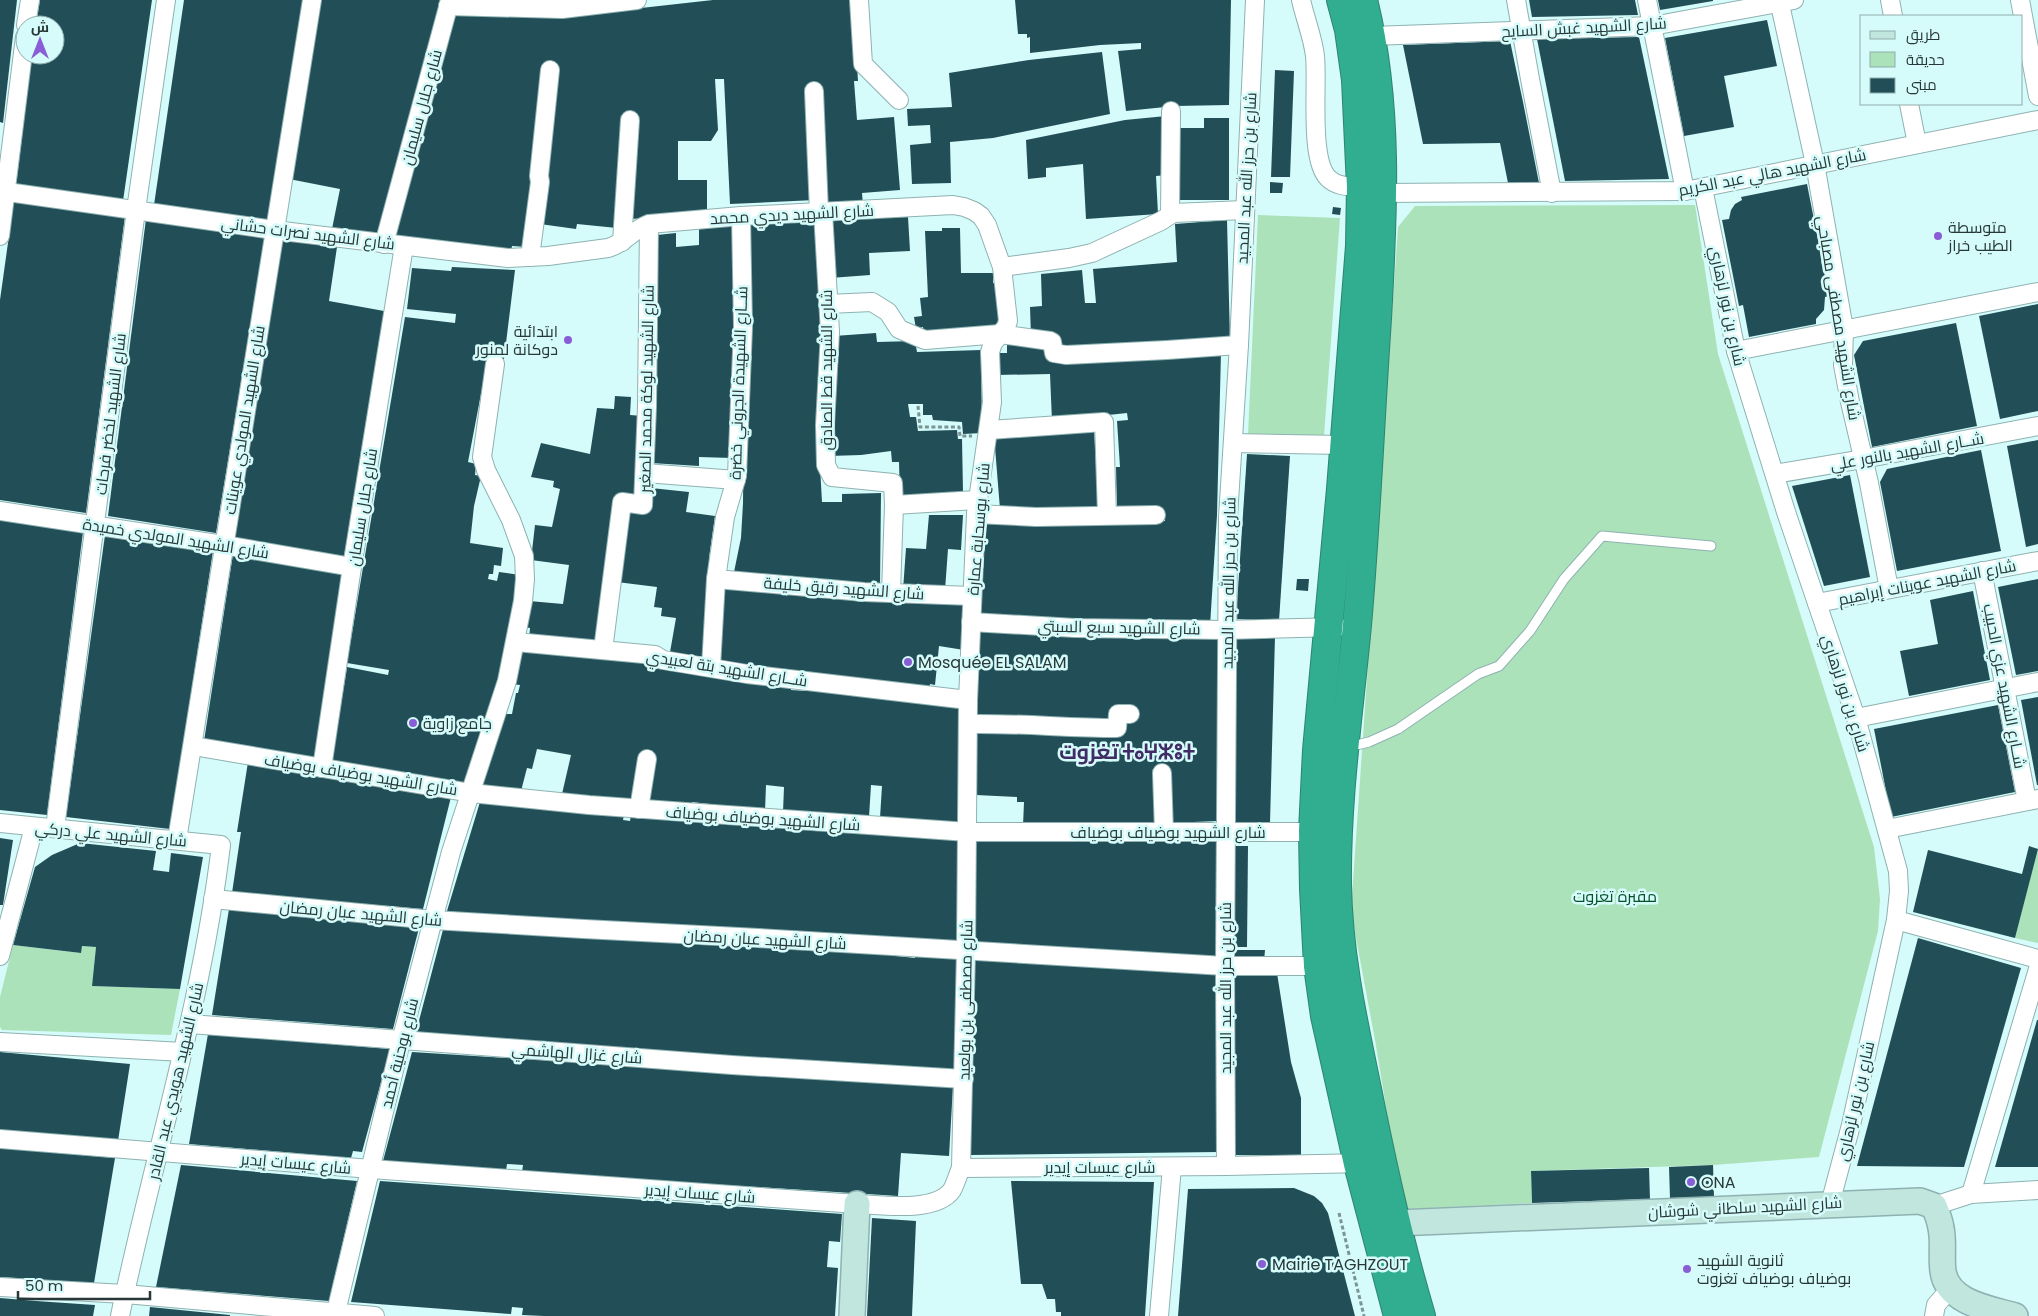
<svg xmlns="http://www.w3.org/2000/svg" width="2038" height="1316" font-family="Poppins,Cairo,'Noto Sans Tifinagh',sans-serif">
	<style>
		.green { fill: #ace2ba }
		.building { fill: #224e58 }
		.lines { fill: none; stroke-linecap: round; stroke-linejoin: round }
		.lane-casing { stroke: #8eb2b1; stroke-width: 11 }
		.street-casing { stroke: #8eb2b1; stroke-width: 20 }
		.secondary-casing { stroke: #8eb2b1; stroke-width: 28 }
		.highway-casing { stroke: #2e8471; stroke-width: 30 }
		.path { stroke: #7b9594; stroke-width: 3; stroke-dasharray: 4 2.5; stroke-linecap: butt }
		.lane { stroke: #fff; stroke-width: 9 }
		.street { stroke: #fff; stroke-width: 18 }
		.secondary { stroke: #c1e6de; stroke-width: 25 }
		.highway { stroke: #31ad90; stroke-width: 28 }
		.poi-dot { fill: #895dd6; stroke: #d5fbfa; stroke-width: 2 }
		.labels { text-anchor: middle; stroke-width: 5; stroke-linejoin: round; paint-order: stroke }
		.street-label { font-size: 16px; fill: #283737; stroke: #d5fbfa }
		.poi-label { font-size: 16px; fill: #283737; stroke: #d5fbfa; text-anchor: start }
		.park-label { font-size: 16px; fill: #065028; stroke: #d5fbfa }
		.district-label { font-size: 21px; font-weight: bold; fill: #402b65; stroke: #d5fbfa }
	</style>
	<rect width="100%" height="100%" fill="#d5fbfa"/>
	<g class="green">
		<path d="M1695,205L1718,354L1874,847L1880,899L1878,931L1819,1157L1713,1165L1531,1171L1532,1203L1408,1209L1396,1167L1375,1040L1351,911L1398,227L1415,206Z"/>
		<path d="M1258,215L1340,218L1324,436L1248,435Z"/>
		<path d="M2038,847V943L2015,938Z"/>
		<path d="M13,945L80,953L82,946L96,947L92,986L180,989L171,1035L2,1030L0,1027V997Z"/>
	</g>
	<g class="building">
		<path d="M0,0H17L3,123L0,122Z"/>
		<path d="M40,0H152L123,201L16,186L32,55H55V25H36Z"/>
		<path d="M184,0H305L269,221L154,205Z"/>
		<path d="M319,0H442L380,236L332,229L340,189L289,179Z"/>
		<path d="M713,0H853L858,81H854L857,120L894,117L900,190L862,193L863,205L823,207L815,200L730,204L724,79H715L718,130L711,141H678V180H707V214L631,219L617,228L577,224L576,229L540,224L527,247L512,246L511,252L392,237L452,14L510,17H560Z"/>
		<path d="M1015,0H1231L1229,105L1175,106L1126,111L1118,51L1141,49V43L1100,45L1030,53V37L1027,38V34H1018Z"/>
		<path d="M1529,0H1635L1638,15L1532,17Z"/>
		<path d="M1658,0H1713V1L1660,10Z"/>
		<path d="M1767,20L1777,66L1724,76L1734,127L1684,136L1665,38Z"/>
		<path d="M1639,37L1669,179L1565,181L1537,39Z"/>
		<path d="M1510,41L1523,102L1539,183H1508L1500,143L1423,144L1403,45Z"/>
		<path d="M1102,52L1110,114L993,138L950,142L951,183L912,184L910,145L931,143L930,125L908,126L907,109L952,107L949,73L1029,60Z"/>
		<path d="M1275,70L1294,71L1290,177H1271Z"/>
		<path d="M1166,116L1167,175L1156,176L1158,214L1086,219L1083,164L1046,168V177L1028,179L1026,140L1125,120Z"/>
		<path d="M1204,118H1229V200H1176V128H1204Z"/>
		<path d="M1270,182L1283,183L1282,193H1270Z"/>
		<path d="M1807,184L1829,296L1825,297L1824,310L1816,319V324L1749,337L1743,305L1739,306L1722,220L1729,219L1731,210L1735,204L1742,200L1741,197Z"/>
		<path d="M14,200L125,216L86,513L0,500V300Z"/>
		<path d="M1333,207L1341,208L1340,215L1332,214Z"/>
		<path d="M908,217L910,251L869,253L870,275L830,278L827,219Z"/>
		<path d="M146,219L265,237L216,533L108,516Z"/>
		<path d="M746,220H820L826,344L820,467L822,502H842V494L881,493L880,587L734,572L741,538L743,503Z"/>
		<path d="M1227,220L1230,341L1055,350L1031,336L1030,307L1042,306L1041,274L1082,270L1085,303H1096L1093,269L1177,262L1175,224Z"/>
		<path d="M737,226L732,458L699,457V466L651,463L657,235L676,233V247L699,245V227Z"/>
		<path d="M942,228H960L961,273H993V283H997L1000,325L924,333L923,327L916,329L914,317L922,316L920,298L928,297L925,231H942Z"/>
		<path d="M282,238L337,247L329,301L384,311L344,557L235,538Z"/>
		<path d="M452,267L515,270L504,359L488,357L468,462L476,464L475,475L481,476L474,506L470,543L503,548L501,566L494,565L493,574H489L488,579L497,581L499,572L520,575L505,669L468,784L332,762L347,667L388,675L389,670L347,663L405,317L455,323L456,314L407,309L412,268L451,271Z"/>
		<path d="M2038,304V411L2000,419L1979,316Z"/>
		<path d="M1956,323L1977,426L1872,447L1854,355L1863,341Z"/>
		<path d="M876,333L877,342L915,341L917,352L981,350L982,433L963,434L962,422L933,420L932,415H923V404H908L910,417H916L918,431L957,430L958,439H962L963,492L900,498L899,462H892L891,451L861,455L829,456L834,336Z"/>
		<path d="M1050,344V358L1221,352L1217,515L1210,626L976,617L986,520L1135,519L1165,521L1164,510H1117L1116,467H1120L1117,421L1128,420L1127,413L1052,421L1050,374L996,375V353H1007V345Z"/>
		<path d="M615,396L631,397L630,415L643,416L639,497L618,499L597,647L529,640L530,628L525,627L529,601L563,604L569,565L531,560L535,525L552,527L560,489L553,487L554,481L531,477L541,443L590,454L597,408L614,409Z"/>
		<path d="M1094,427L1098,509H1000L994,435Z"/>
		<path d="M2038,440V544L2026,547L2007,446Z"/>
		<path d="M1981,450L2001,551L1897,571L1880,482L1887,469Z"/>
		<path d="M1247,454L1290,456L1279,621L1236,619Z"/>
		<path d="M1850,475L1870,577L1824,586L1792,486Z"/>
		<path d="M651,488L689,492L686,512L715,516L709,558L710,593L706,663L669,658L676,618L661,616L662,608L654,607L657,587L617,582L625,505Z"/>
		<path d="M929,515H963L961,550L948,549L945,590H903L906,548L926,549Z"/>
		<path d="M0,519L83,532L47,815L0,810Z"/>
		<path d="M105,535L213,551L170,829L66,817Z"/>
		<path d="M233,554L343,571L315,760L204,741Z"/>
		<path d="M1297,579H1309L1308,591L1296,590Z"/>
		<path d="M2038,579V671L2016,675L1998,587Z"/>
		<path d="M720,584L967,603L964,650L939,646L935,685L930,684L929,690L715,665Z"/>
		<path d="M1973,591L1990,680L1909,696L1900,651L1938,644L1930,600Z"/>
		<path d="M975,627L1043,632L1219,637V821L1167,823L1166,770H1158L1159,823L1086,826H1023L1024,802H1017V797L976,795L975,728L1018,729L1071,733H1122L1123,719H1134L1135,706H1113V723L975,719Z"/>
		<path d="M1236,635L1275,636L1270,823L1231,824Z"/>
		<path d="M518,645L656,660L655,666L791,686V690L806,691L808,688L964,705L961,823L880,818L882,786L871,785L869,817L783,812L784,787L766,785L765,811L718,809V805L692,802V807L562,794L571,755L537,749L532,769L527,768L521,791L481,786L505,714H512L516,693H518L520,685L511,684Z"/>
		<path d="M2038,697V785H2037L2021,700Z"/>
		<path d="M1998,705L2015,792L1891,817L1874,729Z"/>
		<path d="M248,762L451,797L423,909L232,893L241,832H237Z"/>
		<path d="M480,802L624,815L623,820L630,821L631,815L961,838L958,943L586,924V920L569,919V923L447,911Z"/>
		<path d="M0,838L13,840L3,905H0Z"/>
		<path d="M1219,840V957L975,944V842Z"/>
		<path d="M80,843L156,851L153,870L169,872L171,853L203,857L180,989L92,986L96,947L82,946L81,953L13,945L35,867L52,855Z"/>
		<path d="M1235,846H1248L1247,947H1235Z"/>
		<path d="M2029,846L2038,849L2015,938L1913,912L1928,850L2022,874Z"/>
		<path d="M229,909L420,924L393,1029L212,1015Z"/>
		<path d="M444,926L893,952L896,956L915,958V953L952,955L959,963L956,1071L541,1044L416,1032Z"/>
		<path d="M1918,938L2021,968L1964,1167L1857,1166Z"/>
		<path d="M1235,950H1265L1264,961H1235Z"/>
		<path d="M975,958L1217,975L1218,1152L970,1155Z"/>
		<path d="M1235,972L1277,973L1291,1062L1301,1098V1156L1234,1155Z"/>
		<path d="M2038,1020V1167H1995L2037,1020Z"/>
		<path d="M208,1034L390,1049L362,1152L353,1151L351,1158L189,1144Z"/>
		<path d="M0,1052L130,1064L118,1141L0,1130Z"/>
		<path d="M412,1052L953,1086L949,1156L901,1153L898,1196L522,1172L523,1165L507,1164L506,1171L383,1161Z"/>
		<path d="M0,1148L115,1158L94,1283L0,1277Z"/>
		<path d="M181,1165L357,1181L329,1301L156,1287Z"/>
		<path d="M1713,1165L1714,1197L1670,1198L1669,1167Z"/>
		<path d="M1649,1168L1650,1199L1532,1203L1531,1171Z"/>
		<path d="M380,1181L842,1214L840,1242L829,1241L827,1267L838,1268L835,1316H544L522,1315L523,1308L512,1307L511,1314L351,1302Z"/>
		<path d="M1011,1181L1154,1182L1145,1316H1061V1312H1056L1055,1299H1047L1042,1284H1021Z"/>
		<path d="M1294,1188L1314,1196L1322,1203L1328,1213L1355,1316H1178L1188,1189Z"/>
		<path d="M872,1218L916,1221L912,1316H867Z"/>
		<path d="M0,1298L36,1301L95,1305L93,1316H0Z"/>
		<path d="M150,1307L230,1315V1316H149Z"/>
	</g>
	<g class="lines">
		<defs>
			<path id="lane" d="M1348,747L1369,742L1398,729L1478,674L1499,666L1530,631L1564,579L1602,536L1711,546"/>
			<g id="street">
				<path d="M859,0L863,64L899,100"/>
				<path d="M1301,0C1305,18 1313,38 1315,56C1318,84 1309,159 1328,178C1337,187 1349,186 1361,187"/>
				<path d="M1516,0L1530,79L1552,193"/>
				<path d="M1647,0L1685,191"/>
				<path d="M1779,0L1815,164L1844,329L1843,365L1850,402L1869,483L1889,589"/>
				<path d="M1890,0L1893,16"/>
				<path d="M2020,0L2038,96"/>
				<path d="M448,6L562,9L637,0"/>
				<path d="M26,25L30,0"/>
				<path d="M1372,36L1652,26L1794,0"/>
				<path d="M814,91L819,212"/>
				<path d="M1909,104L1917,144"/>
				<path d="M1703,188L1736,351L1786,512L1856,718L1898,871L1899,891L1896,920L1851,1125L1830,1204"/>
				<path d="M0,191L274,230L508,258L548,256L608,248C624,244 633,229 649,224L741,216L953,205L964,207L974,211L981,216L987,225L1002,267L1008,321L1006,327L993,343L990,352L992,402L976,514L968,700L966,950L961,1168"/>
				<path d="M1382,193L1685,191L2038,120"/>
				<path d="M823,212L830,332L825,425L826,465L832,477L893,483L894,505L891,593"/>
				<path d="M1170,215L1171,111"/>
				<path d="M0,236L25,37"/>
				<path d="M622,242L630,120"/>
				<path d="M384,244L450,0"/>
				<path d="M530,257L540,182L539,176L550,70"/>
				<path d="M1002,267L1069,258L1092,253L1161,221L1173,213L1245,210"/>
				<path d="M828,304L872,302L888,312L899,329L925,340L1000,334L1050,341L1052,342L1054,353L1066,355L1167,350L1239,345"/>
				<path d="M1736,351L2038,292"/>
				<path d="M989,430L1104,422L1107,515"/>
				<path d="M1233,443L1344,445"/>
				<path d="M645,473L736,480"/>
				<path d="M1775,474L1863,459L2038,426"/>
				<path d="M894,505L977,500"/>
				<path d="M0,511L224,545L352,567"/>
				<path d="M976,514L1036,517L1156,515"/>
				<path d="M1982,571L2027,801"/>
				<path d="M716,579L864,592L972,596"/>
				<path d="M1817,603L2038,561"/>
				<path d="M971,622L1075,628L1226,630L1338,627"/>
				<path d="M516,642L655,655L663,660L747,674L968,700"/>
				<path d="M603,650L622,502L643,505L647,406L649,224"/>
				<path d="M711,667L716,579L725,517L737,476L743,327L741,216"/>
				<path d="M1856,718L2038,682"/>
				<path d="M968,724C1018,723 1067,728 1117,728L1118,714H1130"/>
				<path d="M193,746L471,793L589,805L713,814L968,832H1322"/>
				<path d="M322,768L352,567L404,246"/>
				<path d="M1162,773L1164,832"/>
				<path d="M639,809L647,759"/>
				<path d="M0,823L221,845C202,1005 153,1158 120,1316"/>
				<path d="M55,828L136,210L166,0"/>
				<path d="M1887,829L2038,799"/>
				<path d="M177,840L312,0"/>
				<path d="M213,899L433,920L584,929L758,938L1225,966H1318"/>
				<path d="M1896,920L2038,959"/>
				<path d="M0,956L34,827"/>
				<path d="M190,1024L732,1065L964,1079"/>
				<path d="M0,1042L183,1052"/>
				<path d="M0,1139L371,1169L857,1204C882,1205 936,1213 952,1190C956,1183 958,1174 961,1168L1226,1166L1366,1163"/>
				<path d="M1226,1166L1225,966L1228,517L1239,345L1255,0"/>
				<path d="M1971,1194L2038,969"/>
				<path d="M1934,1206L1971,1194L2038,1190"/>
				<path d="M0,1287L125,1294L375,1316"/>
				<path d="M335,1316L401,1041L451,852L507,681L523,601L525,579L524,556L511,520L486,470L482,457L495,364"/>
				<path d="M1159,1316L1172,1167"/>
				<path d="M1934,1316L1936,1305L1950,1289"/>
			</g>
			<g id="secondary">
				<path d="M1397,1223L1920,1201L1934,1206C1937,1213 1940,1221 1941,1228C1944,1242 1941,1257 1943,1271C1947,1303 1991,1309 2015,1316"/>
				<path d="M852,1316L857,1204"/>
			</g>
			<g id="highway">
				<path d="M1341,0L1349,30L1356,80L1361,187L1360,246L1341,489L1317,750L1313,831L1314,889L1318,966L1325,1016L1358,1164L1398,1316"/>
				<path d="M1363,0C1389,104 1383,213 1377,319C1370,421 1366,523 1357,625C1349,711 1336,797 1337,884C1338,954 1353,1021 1367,1089C1382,1165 1399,1242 1421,1316"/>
			</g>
		</defs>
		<use href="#lane" class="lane-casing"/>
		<use href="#street" class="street-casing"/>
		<use href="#secondary" class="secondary-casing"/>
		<use href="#highway" class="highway-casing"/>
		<g class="path">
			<path d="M918,406L920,427H959L960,436H972"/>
			<path d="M1339,1213L1364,1316"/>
		</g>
		<use href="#lane" class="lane"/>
		<use href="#street" class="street"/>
		<use href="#secondary" class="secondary"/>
		<use href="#highway" class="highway"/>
	</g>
	<g class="poi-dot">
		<circle cx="1938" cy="236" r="5"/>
		<circle cx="568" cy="340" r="5"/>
		<circle cx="908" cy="662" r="5"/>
		<circle cx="413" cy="723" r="5"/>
		<circle cx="1691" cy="1182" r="5"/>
		<circle cx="1262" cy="1264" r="5"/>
		<circle cx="1687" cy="1269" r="5"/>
	</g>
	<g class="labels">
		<g class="street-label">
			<text transform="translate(1584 27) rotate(-3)" y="6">شارع الشهيد غبش السايح</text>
			<text transform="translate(421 107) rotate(-75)" y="6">شارع جلال سليمان</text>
			<text transform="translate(1772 172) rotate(-11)" y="6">شارع الشهيد هالي عبد الكريم</text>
			<text transform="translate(1246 178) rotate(-87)" y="6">شارع بن حرز الله عبد المجيد</text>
			<text transform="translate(792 214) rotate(-3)" y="6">شارع الشهيد ديدي محمد</text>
			<text transform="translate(308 233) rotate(7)" y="6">شارع الشهيد نصرات حشاني</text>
			<text transform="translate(1728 306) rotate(78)" y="6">شارع بن نور لزهاري</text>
			<text transform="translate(1839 318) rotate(81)" y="6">شارع الشهيد مصطفى مصباحي</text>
			<text transform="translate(826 370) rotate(-90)" y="6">شارع الشهيد قط الصادق</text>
			<text transform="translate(738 383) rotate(-88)" y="6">شــارع الشهيدة الجروني خضرة</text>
			<text transform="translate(646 389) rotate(-89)" y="6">شارع الشهيد لوكة محمد الصغير</text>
			<text transform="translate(110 414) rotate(-83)" y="6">شارع الشهيد لخضر فرحات</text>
			<text transform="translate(244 420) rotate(-81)" y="6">شارع الشهيد المولدي عوينات</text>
			<text transform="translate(1907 451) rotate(-10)" y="6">شــارع الشهيد بالنور علي</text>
			<text transform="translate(362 507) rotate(-81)" y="6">شارع جلال سليمان</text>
			<text transform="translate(978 529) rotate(-85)" y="6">شارع بوسحابة عمارة</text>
			<text transform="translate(176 538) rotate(9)" y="6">شارع الشهيد المولدي خميدة</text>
			<text transform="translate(1927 582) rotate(-11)" y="6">شارع الشهيد عوينات إبراهيم</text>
			<text transform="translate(1228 583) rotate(-89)" y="6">شارع بن حرز الله عبد المجيد</text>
			<text transform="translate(844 588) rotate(4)" y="6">شارع الشهيد رقيق خليفة</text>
			<text transform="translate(1119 627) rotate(1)" y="6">شارع الشهيد سبع السبتي</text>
			<text transform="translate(727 668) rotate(9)" y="6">شــارع الشهيد بتة لعبيدي</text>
			<text transform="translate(2005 686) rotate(79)" y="6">شــارع الشهيد عزي الحبيب</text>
			<text transform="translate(1846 693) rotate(72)" y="6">شارع بن نور لزهاري</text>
			<text transform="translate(361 774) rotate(9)" y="6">شارع الشهيد بوضياف بوضياف</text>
			<text transform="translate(763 818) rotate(4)" y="6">شارع الشهيد بوضياف بوضياف</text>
			<text x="1168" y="838">شارع الشهيد بوضياف بوضياف</text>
			<text transform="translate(111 834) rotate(5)" y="6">شارع الشهيد علي دركي</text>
			<text transform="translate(361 913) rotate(5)" y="6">شارع الشهيد عبان رمضان</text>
			<text transform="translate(765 939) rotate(3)" y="6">شارع الشهيد عبان رمضان</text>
			<text transform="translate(1225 988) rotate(-90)" y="6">شارع بن حرز الله عبد المجيد</text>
			<text transform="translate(965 1000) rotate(-89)" y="6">شارع مصطفى بن بولعيد</text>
			<text transform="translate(399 1053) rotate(-76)" y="6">شارع بوحنية أحمد</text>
			<text transform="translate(577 1053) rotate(4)" y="6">شارع غزال الهاشمي</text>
			<text transform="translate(175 1081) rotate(-77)" y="6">شارع الشهيد هويدي عبد القادر</text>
			<text transform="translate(1855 1101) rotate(-77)" y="6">شارع بن نور لزهاري</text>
			<text transform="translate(296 1163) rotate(5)" y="6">شارع عيسات إيدير</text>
			<text x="1100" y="1173">شارع عيسات إيدير</text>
			<text transform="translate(700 1193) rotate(4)" y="6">شارع عيسات إيدير</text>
			<text transform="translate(1745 1207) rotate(-3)" y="6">شارع الشهيد سلطاني شوشان</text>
		</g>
		<g class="poi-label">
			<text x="1948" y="233">متوسطة<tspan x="1948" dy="18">الطيب خراز</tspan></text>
			<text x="558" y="337" text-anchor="end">ابتدائية<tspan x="558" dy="18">دوكانة لمنور</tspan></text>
			<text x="918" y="668">Mosquée EL SALAM</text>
			<text x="423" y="729">جامع زاوية</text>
			<text x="1701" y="1188">ONA</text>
			<text x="1697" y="1266">ثانوية الشهيد<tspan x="1697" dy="18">بوضياف بوضياف تغزوت</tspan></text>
			<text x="1272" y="1270">Mairie TAGHZOUT</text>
		</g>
		<g class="park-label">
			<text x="1615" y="902">مقبرة تغزوت</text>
		</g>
		<g class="district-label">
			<text x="1127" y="759">تغزوت ⵜⴰⵖⵣⵓⵜ</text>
		</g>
	</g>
	<rect x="1860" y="15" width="162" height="90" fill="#d5fbfa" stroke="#90adac"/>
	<rect x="1870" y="31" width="25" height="8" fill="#c1e6de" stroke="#90adac"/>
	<text x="1906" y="40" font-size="15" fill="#283737">طريق</text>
	<rect x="1870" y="52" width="25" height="15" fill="#ace2ba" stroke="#90adac"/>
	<text x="1906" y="65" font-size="15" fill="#283737">حديقة</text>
	<rect x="1870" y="78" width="25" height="15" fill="#224e58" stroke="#90adac"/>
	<text x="1906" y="90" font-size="15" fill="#283737">مبنى</text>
	<g transform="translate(40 40)"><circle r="24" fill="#d5fbfa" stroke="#90adac"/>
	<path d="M0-4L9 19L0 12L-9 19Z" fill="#895dd6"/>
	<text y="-8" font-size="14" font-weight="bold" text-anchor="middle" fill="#283737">ش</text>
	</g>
	<path d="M18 1291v8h132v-8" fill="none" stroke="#283737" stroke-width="2.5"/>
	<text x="25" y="1291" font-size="15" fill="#283737" stroke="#d5fbfa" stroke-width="4" paint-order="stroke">50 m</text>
</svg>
